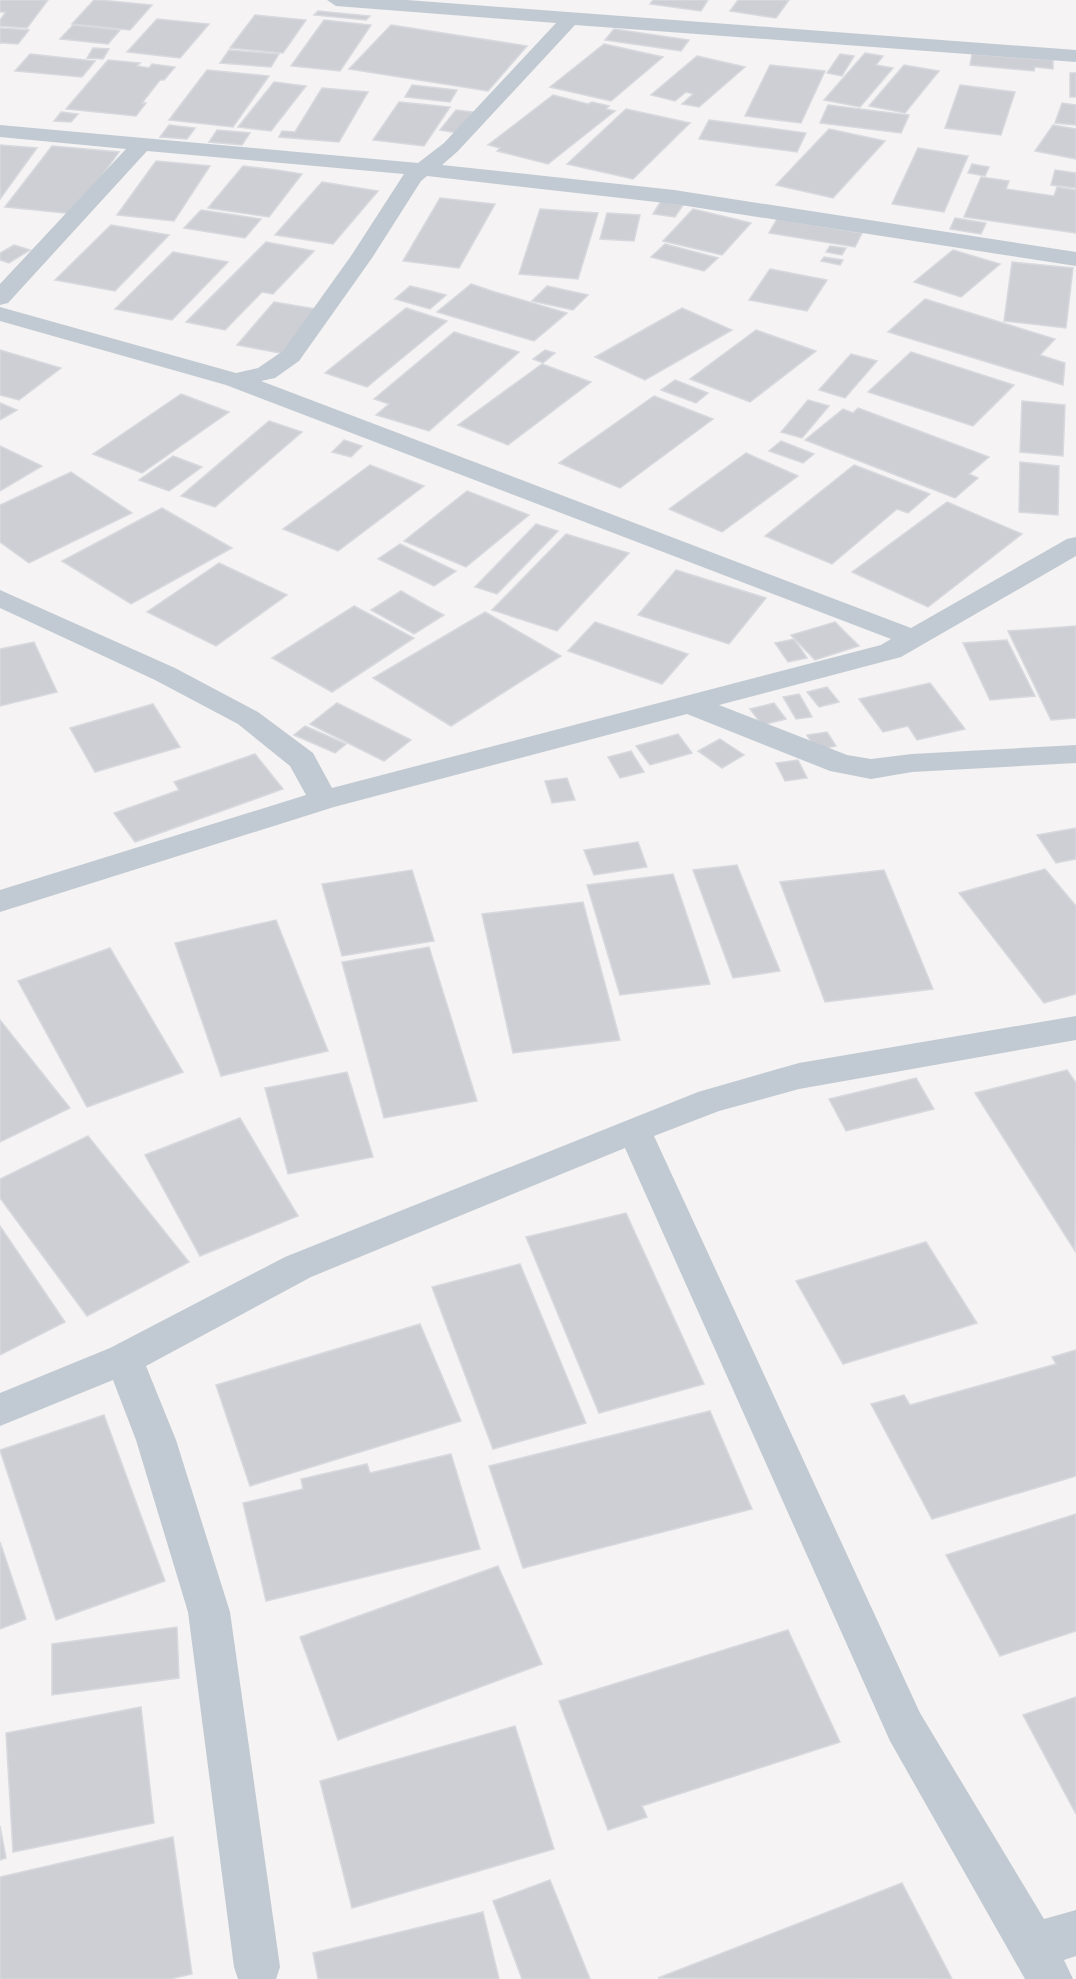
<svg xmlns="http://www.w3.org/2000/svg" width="1076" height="1979" font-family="Mulish,sans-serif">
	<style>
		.building { fill: #cdcfd5; stroke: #d7d9de; stroke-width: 1.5 }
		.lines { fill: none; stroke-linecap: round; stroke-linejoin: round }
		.street { fill: #c1cad2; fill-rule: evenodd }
	</style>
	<rect width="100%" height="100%" fill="#f5f3f3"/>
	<g class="building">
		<path d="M0,0H48L27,28L0,26V20L6,12H0Z"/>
		<path d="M94,0H100L152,5L130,30L72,24Z"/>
		<path d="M653,0H708L701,11L650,4Z"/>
		<path d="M738,0H789L776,18L730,11Z"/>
		<path d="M318,11L370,16L366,20L314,15Z"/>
		<path d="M255,15L306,20L283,53L230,48Z"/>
		<path d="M157,19L209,24L180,58L127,52Z"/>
		<path d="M324,20L371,25L340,71L291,66Z"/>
		<path d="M73,25L120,30L108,44L60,39Z"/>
		<path d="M391,25L527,46L488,91L349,69Z"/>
		<path d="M0,28L29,30L18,44L4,43H0Z"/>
		<path d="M614,29L689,40L681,51L605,40Z"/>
		<path d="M604,44L663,57L611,101L550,87Z"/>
		<path d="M93,48L109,49L103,59L87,58Z"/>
		<path d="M229,50L279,54L271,67L220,63Z"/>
		<path d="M865,53L883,56L876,65L893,68L860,107L824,100Z"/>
		<path d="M30,54L95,61L82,77L15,71Z"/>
		<path d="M840,54L854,56L842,76L827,73Z"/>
		<path d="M972,54L1053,60V69L1035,67L1034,71L970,65Z"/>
		<path d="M697,56L745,67L699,107L682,104L693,94L686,92L675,101L651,95Z"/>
		<path d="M108,60L140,63L137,66L149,68L152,64L175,67L164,80H160L142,103H146L136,116L66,109Z"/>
		<path d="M770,65L825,71L801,123L745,116Z"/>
		<path d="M904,65L939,71L905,113L869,106Z"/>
		<path d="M207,70L269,76L233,127L169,120Z"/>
		<rect x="1070" y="73" width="6" height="24"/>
		<path d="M274,82L306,86L271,131L238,127Z"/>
		<path d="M412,85L457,90L450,102L405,97Z"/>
		<path d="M960,85L1015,92L1001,135L945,128Z"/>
		<path d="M322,88L368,92L339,142L279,137L282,131L295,132Z"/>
		<path d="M553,95L588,104L592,102L609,106L606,109L615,111L548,164L497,151L500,148L488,145Z"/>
		<path d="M399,102L430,105L450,107L424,146L373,140Z"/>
		<path d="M1062,103L1076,105V125L1055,123Z"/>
		<path d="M828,105L909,115L901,133L820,123Z"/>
		<path d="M626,109L690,123L633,179L567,164Z"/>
		<path d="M456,110L473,112L457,133L440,130Z"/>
		<path d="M61,112L78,114L71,122L54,121Z"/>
		<path d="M709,120L806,133L797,152L699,139Z"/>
		<path d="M169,125L195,128L187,139L160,137Z"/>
		<path d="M1053,125L1076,129V159L1035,151Z"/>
		<path d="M829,129L885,141L833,198L776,185Z"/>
		<path d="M217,130L250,133L242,145L209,142Z"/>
		<path d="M0,145L37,148L0,199Z"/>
		<path d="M52,146L119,152L74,214L5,207Z"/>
		<path d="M918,148L968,156L944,212L892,204Z"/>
		<path d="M156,161L210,166L174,221L117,215Z"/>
		<path d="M972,164L989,167L985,176L968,173Z"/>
		<path d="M243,166L277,170L302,174L269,217L208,208Z"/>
		<path d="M1055,170L1076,173V188L1051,185Z"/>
		<path d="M981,177L1009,181L1006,189L1054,196L1057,187L1076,190V233L964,217Z"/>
		<path d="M322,182L378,191L333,244L275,235Z"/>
		<path d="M440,198L495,204L459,268L403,261Z"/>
		<path d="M661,201L683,205L675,217L653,214Z"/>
		<path d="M540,209L598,213L578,279L519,274Z"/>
		<path d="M693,209L751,223L722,255L663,241Z"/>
		<path d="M201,210L235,215L261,219L245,238L184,228Z"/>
		<path d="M607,213L640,215L634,241L600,239Z"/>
		<path d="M955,218L986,223L981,234L950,229Z"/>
		<path d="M777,219L862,233L855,247L769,233Z"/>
		<path d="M111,225L169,235L115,291L55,280Z"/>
		<path d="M266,242L314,251L273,294L262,292L225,330L186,322Z"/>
		<path d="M665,244L718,258L704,271L651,257Z"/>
		<path d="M14,245L30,250L9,263L0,260V253Z"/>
		<path d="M830,246L846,248L842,255L826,252Z"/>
		<path d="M953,250L1000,264L961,297L914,282Z"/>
		<path d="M173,252L228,262L172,320L115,309Z"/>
		<path d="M824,257L843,260L840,265L821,261Z"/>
		<path d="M1012,262L1073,268L1066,328L1004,321Z"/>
		<path d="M770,269L827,280L807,311L749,300Z"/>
		<path d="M471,284L495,292L567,313L534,341L437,312Z"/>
		<path d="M410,286L431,291L446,295L430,309L395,299Z"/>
		<path d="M547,286L588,295L573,310L532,301Z"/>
		<path d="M925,299L1055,339L1040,355L1065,363L1063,385L888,332Z"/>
		<path d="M274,302L322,310L285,354L237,345Z"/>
		<path d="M406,308L447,321L367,387L325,373Z"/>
		<path d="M682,308L732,330L645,380L595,357Z"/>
		<path d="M756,330L816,351L750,402L690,379Z"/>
		<path d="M454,332L519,352L429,431L376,415L389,404L374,399Z"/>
		<path d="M0,350L61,368L19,400L0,395Z"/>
		<path d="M545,350L555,353L543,363L533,359Z"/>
		<path d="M911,352L1014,385L973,426L868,392Z"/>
		<path d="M851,354L877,361L845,398L819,390Z"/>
		<path d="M542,364L591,382L508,445L458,425Z"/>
		<path d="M675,380L708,393L696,403L661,390Z"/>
		<path d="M181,394L229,412L142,473L93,454Z"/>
		<path d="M654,396L713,419L620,488L559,463Z"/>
		<path d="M808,400L829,406L802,438L781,432Z"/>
		<path d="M1022,401L1065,405L1063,456L1020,452Z"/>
		<path d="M0,403L17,410L0,420Z"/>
		<path d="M858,408L989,457L969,474L978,478L955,498L805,440L843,409L853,413Z"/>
		<path d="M269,421L302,432L215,507L181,496Z"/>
		<path d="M344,440L362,446L351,457L332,452Z"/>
		<path d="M781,441L814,454L803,463L769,451Z"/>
		<path d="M0,446L42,466L0,491Z"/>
		<path d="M746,453L798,476L722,532L669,509Z"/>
		<path d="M173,456L202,467L169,491L139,480Z"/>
		<path d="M1020,462L1059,466L1058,515L1019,512Z"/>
		<path d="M370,465L424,486L338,551L283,529Z"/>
		<path d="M854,465L930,494L908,513L897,509L832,564L765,536Z"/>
		<path d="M71,472L132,513L29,563L0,542V505Z"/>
		<path d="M467,491L529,515L466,567L404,541Z"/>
		<path d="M947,502L1022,534L928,607L852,572Z"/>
		<path d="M162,508L232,548L131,604L62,561Z"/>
		<path d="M536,524L558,531L497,594L475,587Z"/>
		<path d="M566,534L629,553L557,631L492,610Z"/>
		<path d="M400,544L456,571L434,586L378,559Z"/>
		<path d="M219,563L287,595L216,646L147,612Z"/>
		<path d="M676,570L766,598L729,644L638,615Z"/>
		<path d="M401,591L427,606L444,615L414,634L371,610Z"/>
		<path d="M354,606L414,638L332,692L272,658Z"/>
		<path d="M485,612L561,656L451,726L373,678Z"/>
		<path d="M595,622L688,654L662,684L568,651Z"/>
		<path d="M835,622L859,646L815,660L791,635Z"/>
		<path d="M1076,626V718L1051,720L1008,631Z"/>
		<path d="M794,639L807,658L788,662L775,643Z"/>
		<path d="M1007,640L1035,696L990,700L963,643Z"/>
		<path d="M34,642L57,692L0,706V649Z"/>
		<path d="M930,683L965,729L917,740L908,726L883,732L859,699Z"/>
		<path d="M827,687L839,702L819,707L807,692Z"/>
		<path d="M799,694L805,704L812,717L796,719L783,697Z"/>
		<path d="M337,703L411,740L384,761L310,724Z"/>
		<path d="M774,703L786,719L762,725L750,709Z"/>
		<path d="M153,704L180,747L95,772L70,728Z"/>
		<path d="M305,726L346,744L335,753L294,735Z"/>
		<path d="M827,732L836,746L816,750L807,735Z"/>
		<path d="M678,734L692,753L650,765L636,746Z"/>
		<path d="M720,739L744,755L722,768L698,751Z"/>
		<path d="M631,751L644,772L620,778L608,757Z"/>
		<path d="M255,754L283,789L135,842L114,813L179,790L174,782Z"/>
		<path d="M798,760L807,778L785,781L776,763Z"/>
		<path d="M567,778L575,800L552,803L545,781Z"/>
		<path d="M1076,828V859L1056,863L1037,835Z"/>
		<path d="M638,842L647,867L594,875L584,850Z"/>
		<path d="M737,865L751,900L780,971L733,978L693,870Z"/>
		<path d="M1045,869L1076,906V994L1044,1003L959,893Z"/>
		<path d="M412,870L434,941L342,956L322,884Z"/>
		<path d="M884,870L933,989L825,1002L780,882Z"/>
		<path d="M673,874L710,984L620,995L587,885Z"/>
		<path d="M583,902L620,1040L513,1053L482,914Z"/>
		<path d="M276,920L328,1051L221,1076L175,943Z"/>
		<path d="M429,947L477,1101L384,1118L342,962Z"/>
		<path d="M110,948L183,1072L87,1107L18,981Z"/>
		<path d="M0,1020L70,1108L0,1142Z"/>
		<path d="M1067,1070L1076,1083L1075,1251L975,1093Z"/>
		<path d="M347,1072L373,1157L288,1174L265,1088Z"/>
		<path d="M916,1078L934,1109L846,1131L829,1099Z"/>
		<path d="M240,1118L298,1216L200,1256L145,1155Z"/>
		<path d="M88,1136L189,1262L87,1316L0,1198V1179Z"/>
		<path d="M626,1213L704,1384L599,1413L526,1237Z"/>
		<path d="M0,1226L65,1322L0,1355Z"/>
		<path d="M926,1242L977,1323L843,1364L796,1281Z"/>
		<path d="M520,1264L586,1423L493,1449L432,1287Z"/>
		<path d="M420,1324L461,1421L250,1486L216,1385Z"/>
		<path d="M1076,1350V1476L932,1519L871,1404L904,1395L910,1405L1056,1364L1052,1357Z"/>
		<path d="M710,1411L752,1509L523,1568L489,1466Z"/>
		<path d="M104,1415L165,1581L56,1620L0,1450Z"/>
		<path d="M451,1454L480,1549L266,1601L243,1503L303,1489L301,1479L367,1464L370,1473Z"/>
		<path d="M1076,1514V1631L1000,1656L946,1555Z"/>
		<path d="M0,1542L26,1619L0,1629Z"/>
		<path d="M498,1566L542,1664L338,1740L300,1637Z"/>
		<path d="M177,1627L179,1678L52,1695V1644Z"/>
		<path d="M788,1630L840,1742L642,1806L647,1817L608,1830L559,1701Z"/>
		<path d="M1076,1697V1814L1023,1715Z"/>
		<path d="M141,1707L154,1823L13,1852L6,1733Z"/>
		<path d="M515,1726L554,1849L352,1908L320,1781Z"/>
		<path d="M0,1826L6,1858L0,1860Z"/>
		<path d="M173,1837L192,1974L170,1979H0V1877Z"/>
		<path d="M550,1880L590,1979H522L493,1901Z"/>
		<path d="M902,1883L952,1979L658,1978Z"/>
		<path d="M483,1912L499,1979H318L313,1953Z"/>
	</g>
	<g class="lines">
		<g class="street">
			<path d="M327,0H407L1076,50V62L575,25L458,151L442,165L674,190L1076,252V266L674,204L427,176L421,181L372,258L299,361L275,378L261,381L911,628L1067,539L1076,537V556L901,657L719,705L847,755L871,759L912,754L1076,745V763L912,772L871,779L830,771L687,714L334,807L0,912V890L306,795L290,766L238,724L155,680L0,608V590L175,668L258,712L313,753L332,788L881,645L891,639L226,385L0,321V307L236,373L258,368L283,351L351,256L404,174L147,151L8,303L0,305V284L126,149L0,137V125L418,163L444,143L556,23L336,6Z"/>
			<path d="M1076,1016V1040L799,1089L719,1111L654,1136L920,1713L1044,1919L1076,1910V1956L1064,1960L1073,1979H1025L890,1741L625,1148L311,1277L146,1366L176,1440L230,1612L280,1967L276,1979H238L234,1967L188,1612L136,1440L113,1380L0,1426V1393L110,1348L285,1257L698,1092L799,1063Z"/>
		</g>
	</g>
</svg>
